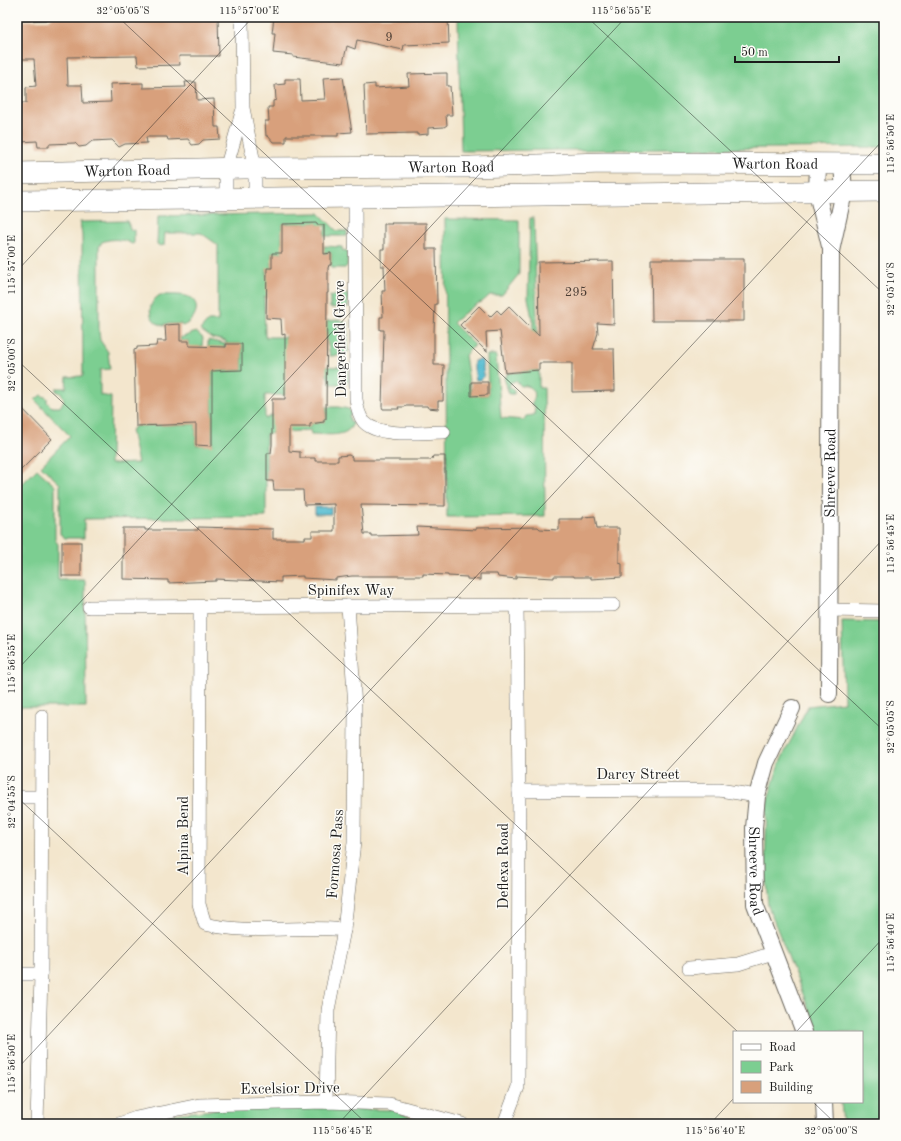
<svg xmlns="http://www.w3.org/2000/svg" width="901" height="1141" font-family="'Old Standard TT',serif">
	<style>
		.green { fill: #7cce91; stroke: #4c7556 }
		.water { fill: #53bbd0; stroke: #386c76 }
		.building { fill: #d8a07b }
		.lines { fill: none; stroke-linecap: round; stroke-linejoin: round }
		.minor-casing { stroke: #67635a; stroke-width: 14 }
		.tertiary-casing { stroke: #67635a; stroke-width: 18 }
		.primary-casing { stroke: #67635a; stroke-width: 22 }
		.minor { stroke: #fff; stroke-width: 13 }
		.tertiary { stroke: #fff; stroke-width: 16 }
		.primary { stroke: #fff; stroke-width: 21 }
		.ticks { fill: none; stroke: #1c1c1c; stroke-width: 1; stroke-opacity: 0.45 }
		.labels { text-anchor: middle; stroke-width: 3; stroke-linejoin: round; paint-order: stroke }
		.number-label { font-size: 13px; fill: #4b3d34 }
		.street-label { font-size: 15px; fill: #1c1c1c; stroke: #fdfcf7 }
		.neatline { fill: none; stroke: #1c1c1c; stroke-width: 1.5 }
		.ticks-label { font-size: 10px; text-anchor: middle; fill: #1c1c1c }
	</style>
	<rect width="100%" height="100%" fill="#fdfcf7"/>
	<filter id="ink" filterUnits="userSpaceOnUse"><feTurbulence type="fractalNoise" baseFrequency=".025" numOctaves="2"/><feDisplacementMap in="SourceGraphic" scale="8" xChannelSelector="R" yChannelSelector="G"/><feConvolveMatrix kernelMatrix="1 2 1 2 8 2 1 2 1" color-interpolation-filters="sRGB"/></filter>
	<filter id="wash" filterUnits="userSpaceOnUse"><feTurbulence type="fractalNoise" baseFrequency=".012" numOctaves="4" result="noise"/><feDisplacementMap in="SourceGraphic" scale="16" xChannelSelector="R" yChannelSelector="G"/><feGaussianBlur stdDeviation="0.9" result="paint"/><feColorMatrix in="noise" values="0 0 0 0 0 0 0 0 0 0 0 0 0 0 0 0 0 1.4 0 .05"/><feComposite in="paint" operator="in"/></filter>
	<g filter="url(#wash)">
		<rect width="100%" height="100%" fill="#f3e6cd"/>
		<g class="green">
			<path d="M458,17H884V147L461,151Z"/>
			<path d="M319,213L337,231H347V236H324L326,226L317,225L316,223L282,224V247L324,249V246L342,247V250L348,251L347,266L345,268H331V253H272V268L267,269V277H314L272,297H264L265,337H315L322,321L340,320L348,323V352L344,355L330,356L327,340H285L290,366L348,367L349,381L345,384H331L324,369L295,395H265V419L272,415L289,425L310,427V424L324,422V419H326L327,410H323V407H338L349,409L352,414L349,415L350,422L353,423C348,439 325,434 311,434L310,430L266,434V517L84,519V538H65L60,534V484L41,466L70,436L35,400L41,395L47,398V402L52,407H60L64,400L61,393L56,391V388H66L67,377L83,376L82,235L80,222L127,221L131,230H134V243L132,244C124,239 112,238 102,242L99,247V331L100,340L108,352L110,369L100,370V395L111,397L110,464L138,463L131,430L136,426L196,424V445H212V349L208,347V340L225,344L224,372L226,371L242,370V344H226V341L212,338L200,330L208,321H218V245L201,233H165L164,245L160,246L157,244L158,216Z"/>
			<path d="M530,218H534L538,357H533V323L528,298Z"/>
			<path d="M445,219L519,220V274L502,295H490L482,302C476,303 459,317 453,323L475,345L465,355L471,395H488L487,355H496L501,418L524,420L526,416L534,415L535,406L531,404C539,394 533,384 521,386L516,381L511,382L509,387L514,390V394H509L504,377L507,376V373L539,370V388H544L545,516L447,517Z"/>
			<path d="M348,294V307L330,308V296Z"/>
			<path d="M160,295C168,295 182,294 189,297C204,305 193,323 182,326L181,324H164V326C147,322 146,303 160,295Z"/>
			<path d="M196,332L203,338L202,346L189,349V341H180V338Z"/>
			<path d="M37,469L55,486V540L58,544V580H85L86,707H17V489Z"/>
			<path d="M842,621L884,622V1124H843L841,1102H862V1032H818L768,906L765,870L767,803L779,764L808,706L844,702Z"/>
			<path d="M257,1106L394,1110L425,1124H133L172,1114Z"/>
		</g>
		<g class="water">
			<path d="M480,359L482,361L484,376L481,380H476L474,369V361Z"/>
			<rect x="315" y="507" width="16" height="7"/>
		</g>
		<g id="blocks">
			<g class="building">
				<path d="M52,17H218L219,56H179L180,65L138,66L137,56L67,57L68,85H82L83,103L111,102L110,84L143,83V88L186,87L185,82H196L197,100L214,99L215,127H219L220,139L203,140L199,144L192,145L188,139L168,140L167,137H146L147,143L125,144L119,147L112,140L92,141L86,146L79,147L75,143L49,144V147H38L37,141L20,142V138H17V103H26V87L36,86L34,59H17V21L49,20Z"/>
				<path d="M274,17H309L331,21L332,17H448L449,43L404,45L403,50L357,40L355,49L347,46L343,63L293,57V55L273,53L275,33H272Z"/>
				<path d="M447,73V86H450L452,115H446L447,125L444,127L428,128V134L417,135V133L366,134L364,85L375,84V88L409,86L408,74Z"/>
				<path d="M343,77L352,132L338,133V136H286V142H273L268,136H266L265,121H269L268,107H273V101L276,100L275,85L285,84V79H300L301,100L325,99L323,78Z"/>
				<path d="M317,223V225H324V254L331,253V265H329L328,268V293H327L326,419H324V422L310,424V427H289V451L300,452V458H315V461H338V456L349,455L352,457V460H430L432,459L433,456H445V506L361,505L364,534H371V536L418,535L417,527L476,530V528L538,527L540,529L559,530V519H583V517L595,516L597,528H619V563L622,564V577L591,579V577H574V576H554V578L516,576V579L498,577L497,574H480V580L467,579V577L448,576V575L423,574V576H352L336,578V580L303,578V576L281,577V582L216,579V581L168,583V580L123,579V528H145V530H198V527L273,529V539H305V537H312V531H334V504L304,505L303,490H274L273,481H267V453H271L272,445V399H285V334L282,335L281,319L266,318L267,268H272V253H282V224Z"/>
				<path d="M391,223H426V249H436L437,304H435L434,332V365H444L443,401H438V409L428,408L427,406H405V407H398L399,409H383L382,407L384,330H380V317H383L382,291H385L384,266H381V249H384V224H392Z"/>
				<path d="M651,259H744V321H652Z"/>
				<path d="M613,261L614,324L597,323L598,333L593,349H614L615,391L572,392V363H539V370L505,373L500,331L486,332L487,352L460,325L479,306L490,317L497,310L501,314L509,306L539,336L538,262Z"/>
				<path d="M180,324V341H189V346L226,347V344H242V370L212,371V446L196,445V424L136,426L134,350L137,349V347L156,346L157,341H166L165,325Z"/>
				<path d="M471,382H488V395L471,396Z"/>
				<path d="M17,403L52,439L17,474Z"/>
				<rect x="62" y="542" width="19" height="34"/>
			</g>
		</g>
	</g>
	<g filter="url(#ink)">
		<use href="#blocks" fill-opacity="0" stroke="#67635a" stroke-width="1"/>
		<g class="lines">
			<defs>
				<g id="minor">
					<path d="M242,17L243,108L255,168V197"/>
					<path d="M355,196L356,399C357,407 359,416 364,422C379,438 423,432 444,432"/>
					<path d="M226,198V169L242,112"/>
					<path d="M89,607L613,605"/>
					<path d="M200,607L199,904L205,924C249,935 298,925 344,930"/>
					<path d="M828,610L884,611"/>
					<path d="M519,791L719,790L757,796"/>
					<path d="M17,797H42"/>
					<path d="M689,968L738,964L773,953"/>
					<path d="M17,974H41"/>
					<path d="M326,1102L328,1010L344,930L354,842L355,707L348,606"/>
					<path d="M37,1124L41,974L42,716"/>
					<path d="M119,1124L136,1118L199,1105L326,1102L389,1104L462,1124"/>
					<path d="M504,1124L518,1087L519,791L517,605"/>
				</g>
				<g id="tertiary">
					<path d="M818,164L817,193L830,246"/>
					<path id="s1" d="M829,694L831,251L844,192L842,164"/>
					<path id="s2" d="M792,708L766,763L757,796L754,828L755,904L804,1032"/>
					<path d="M824,1102L825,1124"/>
				</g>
				<g id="primary">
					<path id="s3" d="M17,173L244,168L471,167L604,163L884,164"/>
					<path d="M17,201L884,191"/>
				</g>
			</defs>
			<use href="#minor" class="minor-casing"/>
			<use href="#tertiary" class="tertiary-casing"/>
			<use href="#primary" class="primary-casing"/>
			<use href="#minor" class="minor"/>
			<use href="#tertiary" class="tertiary"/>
			<use href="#primary" class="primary"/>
		</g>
	</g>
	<path class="ticks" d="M118,17L884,731M587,17L884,294M17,271L253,17M17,360L738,1032M17,670L626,17M17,797L367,1124M796,1032L884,937M17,1069L884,139M813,1102L836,1124M338,1124L884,538M710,1124L734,1098"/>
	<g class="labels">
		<g class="number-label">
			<text x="389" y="41">9</text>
			<text x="576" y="296">295</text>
		</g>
		<g class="street-label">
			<text dy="5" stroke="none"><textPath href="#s3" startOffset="758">Warton Road</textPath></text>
			<text dy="5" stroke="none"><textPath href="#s3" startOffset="434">Warton Road</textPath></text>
			<text dy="5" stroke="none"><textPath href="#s3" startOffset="110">Warton Road</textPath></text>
			<text transform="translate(340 339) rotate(-91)" y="5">Dangerfield Grove</text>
			<text dy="5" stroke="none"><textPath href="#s1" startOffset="221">Shreeve Road</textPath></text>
			<text x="351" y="595">Spinifex Way</text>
			<text x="638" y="779">Darcy Street</text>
			<text transform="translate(183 836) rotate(-90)" y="5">Alpina Bend</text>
			<text transform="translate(335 854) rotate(-86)" y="5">Formosa Pass</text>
			<text transform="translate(503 866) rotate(-90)" y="5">Deflexa Road</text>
			<text dy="5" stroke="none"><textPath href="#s2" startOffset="170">Shreeve Road</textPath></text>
			<text transform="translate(290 1088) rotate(-1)" y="5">Excelsior Drive</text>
		</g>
	</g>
	<rect width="901" height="1141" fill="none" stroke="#fdfcf7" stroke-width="44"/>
	<rect x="733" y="1031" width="130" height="72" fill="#fdfcf7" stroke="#a3a29f"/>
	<rect x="741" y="1044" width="20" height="6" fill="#ffffff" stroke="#a3a29f"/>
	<text x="769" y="1051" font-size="12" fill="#1c1c1c">Road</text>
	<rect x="741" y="1061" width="20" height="12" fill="#7cce91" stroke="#a3a29f"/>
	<text x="769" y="1071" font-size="12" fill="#1c1c1c">Park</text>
	<rect x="741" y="1081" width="20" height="12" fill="#d8a07b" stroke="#a3a29f"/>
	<text x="769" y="1091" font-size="12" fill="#1c1c1c">Building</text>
	<path d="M735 56v6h104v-6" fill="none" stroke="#1c1c1c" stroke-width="2"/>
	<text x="741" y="56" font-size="12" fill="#1c1c1c" stroke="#fdfcf7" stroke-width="3" paint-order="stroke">50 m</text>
	<rect x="22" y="22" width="857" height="1097" class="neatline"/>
	<g class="ticks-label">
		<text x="123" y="14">32°05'05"S</text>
		<text x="249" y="14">115°57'00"E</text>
		<text x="621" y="14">115°56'55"E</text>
		<text transform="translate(890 144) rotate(-90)" y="4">115°56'50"E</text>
		<text transform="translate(11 265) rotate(-90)" y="4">115°57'00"E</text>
		<text transform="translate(890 289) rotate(-90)" y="4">32°05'10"S</text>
		<text transform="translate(11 365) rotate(-90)" y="4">32°05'00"S</text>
		<text transform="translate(890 544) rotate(-90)" y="4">115°56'45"E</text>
		<text transform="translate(11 664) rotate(-90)" y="4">115°56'55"E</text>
		<text transform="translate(890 727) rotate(-90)" y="4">32°05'05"S</text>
		<text transform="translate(11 802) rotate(-90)" y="4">32°04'55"S</text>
		<text transform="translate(890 943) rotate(-90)" y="4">115°56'40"E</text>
		<text transform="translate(11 1064) rotate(-90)" y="4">115°56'50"E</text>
		<text x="342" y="1134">115°56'45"E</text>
		<text x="715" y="1134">115°56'40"E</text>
		<text x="831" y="1134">32°05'00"S</text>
	</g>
</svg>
